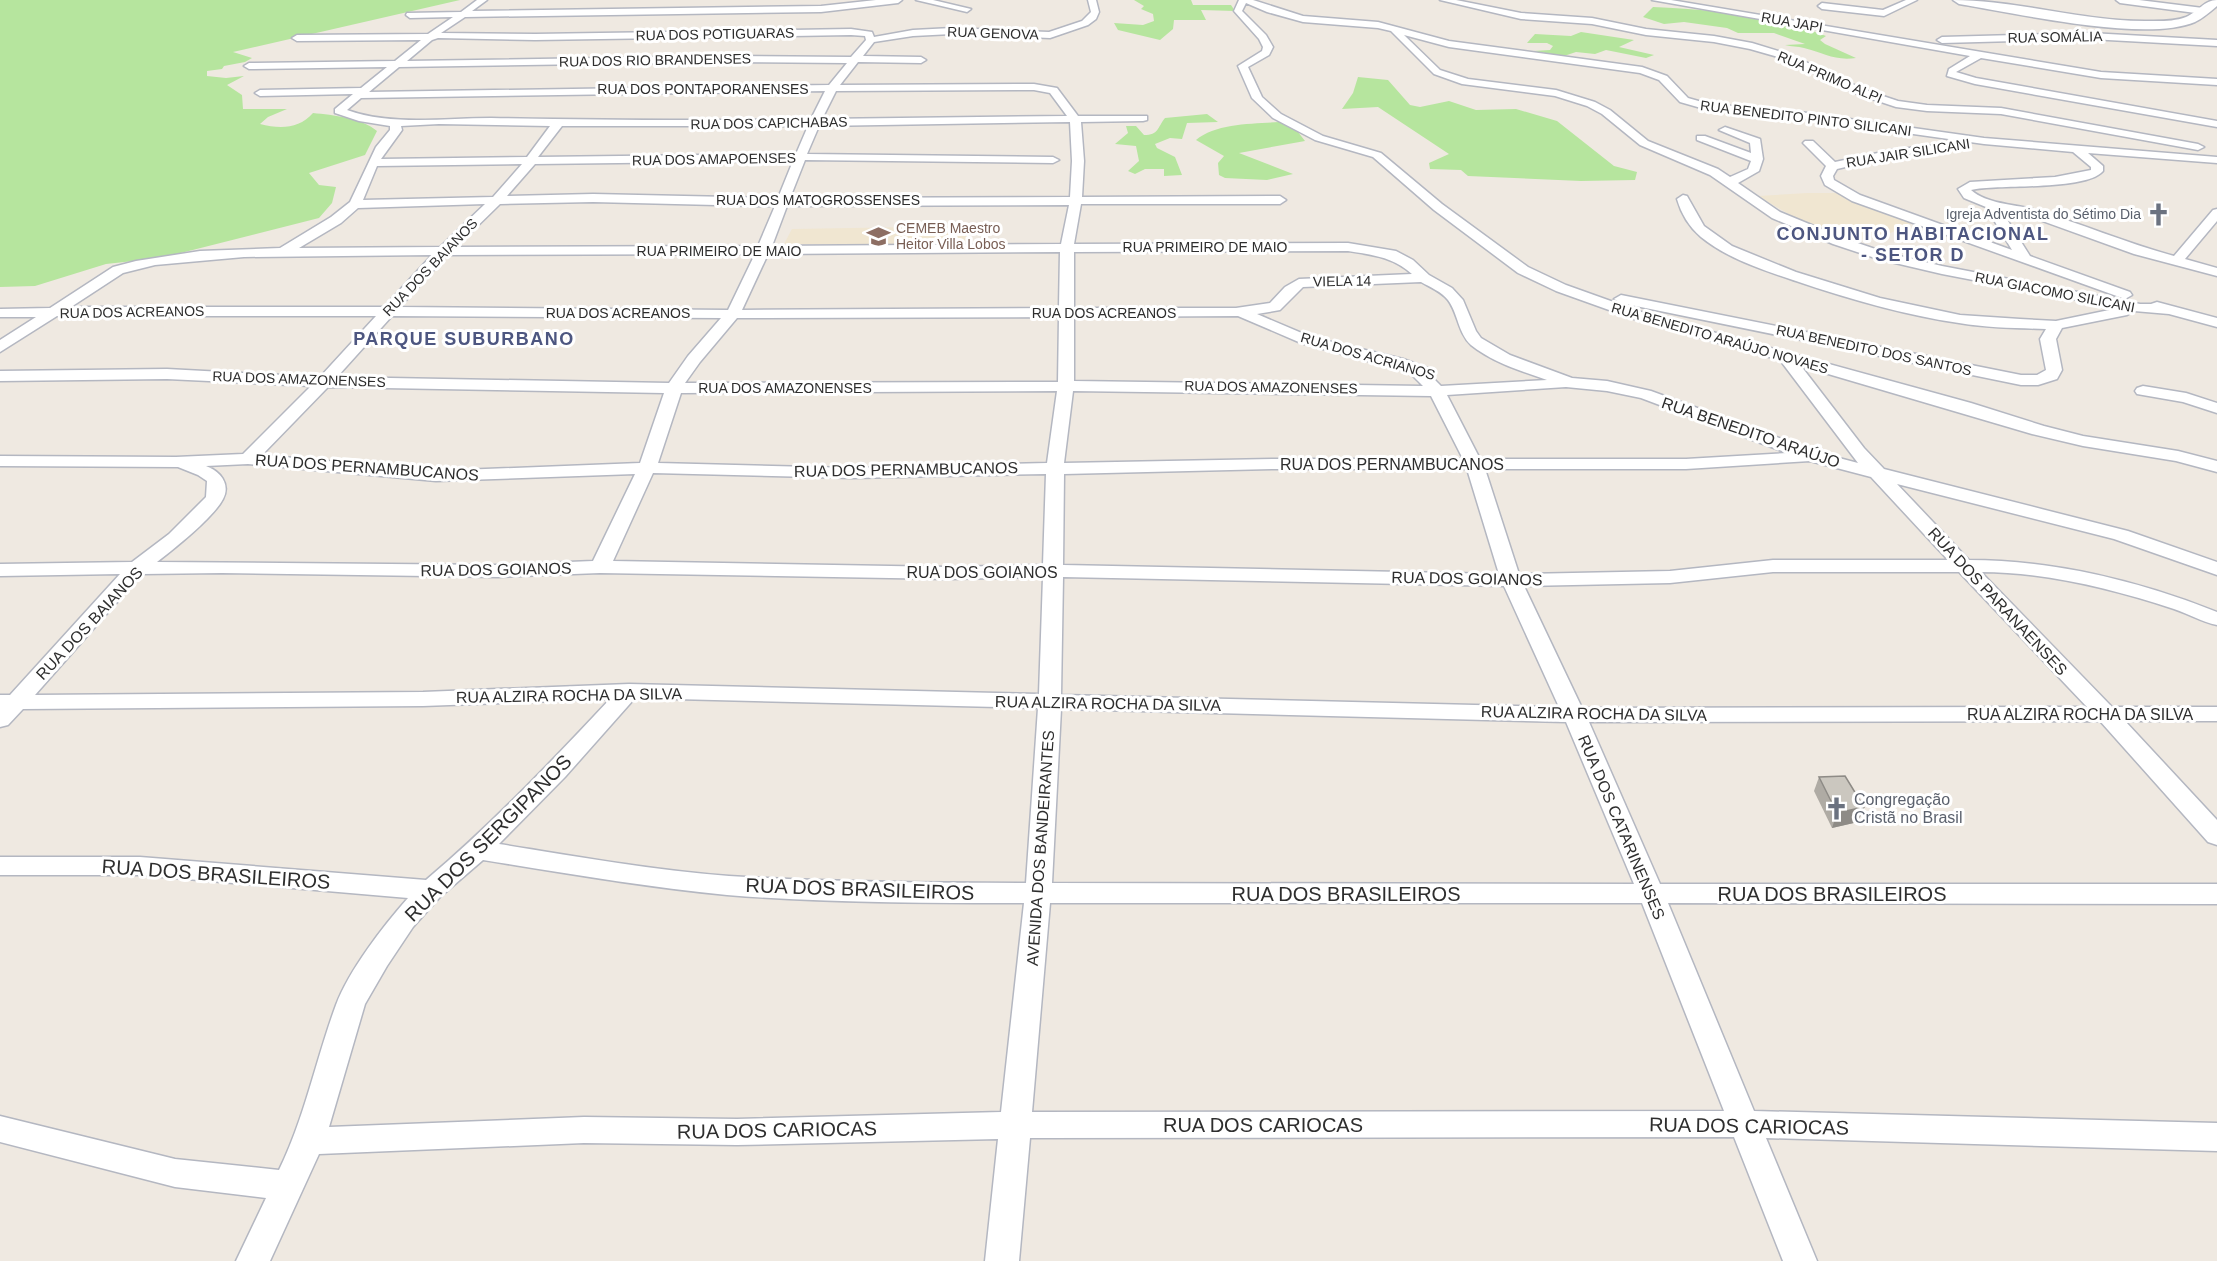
<svg xmlns="http://www.w3.org/2000/svg" width="2217" height="1261" font-family="Arial,sans-serif">
	<style>
		.education { fill: #f0e6d1 }
		.green { fill: #b6e59e }
		.lines { fill: none; stroke-linecap: round; stroke-linejoin: round }
		.street-casing { stroke: #b4b7c1; stroke-width: 3 }
		.secondary-casing { stroke: #b4b7c1; stroke-width: 3 }
		.street { fill: #fff; fill-rule: evenodd }
		.secondary { fill: #fff; fill-rule: evenodd }
		.wall { fill: #afaba4 }
		.shaded-wall { fill: #8e8b86 }
		.building { fill: #cbc7bf; stroke: #8e8b86; stroke-width: 1.5 }
		.labels { text-anchor: middle; stroke-width: 6; stroke-linejoin: round; paint-order: stroke }
		.far-street-label { font-size: 14px; fill: #2e2e2e; stroke: #fff }
		.far-worship-label { font-size: 14px; fill: #5b616d; stroke: #fff; text-anchor: end }
		.far-education-label { font-size: 14px; fill: #785e54; stroke: #fff; text-anchor: start }
		.street-label { font-size: 16px; fill: #2e2e2e; stroke: #fff }
		.worship-label { font-size: 16px; fill: #5b616d; stroke: #fff; text-anchor: start }
		.far-district-label { font-size: 18px; font-weight: bold; letter-spacing: 1.5px; fill: #4d5680; stroke: #fff }
		.near-street-label { font-size: 20px; fill: #2e2e2e; stroke: #fff }
	</style>
	<rect width="100%" height="100%" fill="#efe9e1"/>
	<g class="education">
		<path d="M1807,193H1836L1913,223L1886,235L1876,233L1856,242L1797,219L1758,196Z"/>
		<path d="M970,226L966,244H784L792,229Z"/>
	</g>
	<g class="green">
		<path d="M0,0H460L233,52L252,58L245,62L224,66L222,69L207,71V76L226,78L244,76L227,85L242,95L243,109H287L268,117L260,124C280,129 299,129 313,113C333,115 362,118 377,131L365,155L309,173L319,185L336,187L332,203L319,218L161,258L106,264L35,286L0,287Z"/>
		<path d="M1134,0H1191L1193,5H1231L1235,11L1201,10L1206,20H1174L1173,29L1160,40L1118,30L1114,23L1143,25L1154,21L1153,14L1141,9L1144,6Z"/>
		<path d="M1653,7C1710,10 1772,14 1826,36L1820,40L1825,44L1856,58C1834,61 1825,53 1804,48C1798,46 1791,47 1785,45L1805,44L1774,33H1738L1727,28L1684,22L1664,24L1643,17Z"/>
		<path d="M1581,32L1634,40L1619,47L1654,55L1646,58L1606,50L1595,54L1576,52L1564,56L1533,51L1550,50L1553,46L1547,43H1527L1535,34L1571,36Z"/>
		<path d="M1358,77L1388,80L1410,105L1420,107L1449,101L1476,110L1516,109L1557,121L1614,166L1637,172L1635,180L1581,181L1468,176L1461,170L1430,169L1429,163L1449,154L1378,107L1342,109L1353,93Z"/>
		<path d="M1207,114L1218,122L1187,123L1182,139L1170,138L1155,144L1157,148L1175,157L1182,175L1164,176V169H1145L1135,174L1128,171L1139,161L1136,146L1115,144L1128,133L1126,126H1136L1144,135C1159,135 1157,128 1165,118Z"/>
		<path d="M1279,122L1298,132L1305,141L1239,153L1293,174L1267,180L1225,178L1219,175L1218,163L1224,156L1196,140C1216,123 1252,124 1279,122Z"/>
	</g>
	<g class="lines">
		<defs>
			<g id="street">
				<path d="M477,0H487L472,11L821,6L876,0H902L898,3L821,12L465,17L441,33L535,34L851,29L872,32L874,37L913,30L952,28L1049,32L1082,21L1091,12L1088,0H1096L1099,12L1096,19L1088,25L1050,38L952,34L913,36L874,42L863,56L921,57L926,60L921,63L858,62L840,85L1034,84L1057,88L1078,116H1147V120L1143,121L1081,122L1084,161L1082,197L1280,196L1286,200L1280,204H1081L1074,244L1348,243L1396,251L1413,260L1429,275L1452,288L1463,300L1476,331L1481,338L1510,355L1572,378L1607,381L1651,391L1820,453L1858,463L1780,360L1637,320L1556,291L1518,273L1434,210L1373,157L1315,140L1273,118L1252,98L1238,66L1262,51L1263,47L1259,39L1234,11L1239,0H1253L1303,16L1378,22L1449,41L1642,67L1667,76L1688,98L1709,104L1800,112L1984,138L2217,157V163L2088,153L2103,166V171C2086,191 1999,184 1971,190C1987,204 2013,204 2032,209C2080,223 2126,243 2174,256L2213,210L2217,209V221L2185,259L2217,268V276L2134,254L2026,215L2001,210L2030,256L2130,292L2132,295L2125,299L1852,201L1825,185L1821,176L1826,166L1803,143L1805,141H1813L1835,162L1892,150L1961,142V146L1957,147L1892,156L1837,169L1833,176L1834,180L1860,195L2012,250L1986,207L1964,198L1958,189L1970,182L2055,177L2091,170V167L2073,152L1984,144L1800,118L1708,110L1680,102L1659,80L1640,73L1449,47L1404,35L1440,70L1468,79L1556,90L1595,102L1610,110L1648,141L1718,169L1730,177L1748,169L1751,161L1697,140V136H1705L1751,153L1750,143L1719,130L1725,127L1760,139L1763,159L1759,171L1738,183L1780,212L1843,238L1887,253L1942,266L2140,304H2151L2157,302L2217,318V327L2169,314L2134,311L2127,315L2062,328L2056,339L2062,370L2057,379L2038,385H2021L1621,303L1614,299L1621,295L2021,375H2037L2046,370L2040,339L2046,329C2017,328 1988,328 1959,323C1904,315 1849,299 1796,281C1763,270 1728,259 1701,237C1689,227 1681,213 1677,199L1683,195L1687,196L1704,226L1732,246L1796,272L1880,298L1960,315L2020,319L2056,321L2119,308L1942,274L1878,259L1833,244L1772,218L1710,175L1640,145L1602,114L1587,106L1555,96L1462,84L1434,74L1391,31L1378,28L1303,22L1267,12L1246,3L1242,11L1266,35L1273,47L1269,55L1248,67L1262,97L1281,114L1323,136L1381,153L1442,204L1528,267L1566,285L1647,314L1971,403L2044,426L2083,436L2178,451L2217,461V472L2176,461L2083,446L2032,434L1801,366L1864,448L1884,469L2128,531L2217,562V575L2114,539L1897,484L1969,560C2053,560 2140,581 2217,612V625C2202,622 2189,614 2174,609C2113,589 2046,572 1981,572L2112,707H2217V721H2125L2217,820V845L2208,842L2100,721L1589,722L1660,884H2217V904L1668,903L1754,1111L2217,1123V1151L1766,1138L1817,1261H1783L1734,1137L1030,1138L1019,1261H985L998,1139L737,1145L584,1143L319,1154L270,1261H236L266,1198L175,1187L0,1142V1116L175,1159L279,1170C305,1117 316,1059 336,1005C349,970 384,925 408,898L140,875H0V857H140L426,880C492,824 551,762 610,699L423,706L23,709L8,725L0,727V695H10L120,574L0,576V564L132,562L169,534L206,497L207,481L198,475L178,467L0,466V456L176,457L243,454L311,386L167,379L0,381V371L167,369L320,377L376,316H57L0,352V340L36,317H0V309L50,308L113,267L136,261L200,251L280,248L331,217L350,202L376,147L390,130V126L359,121L335,113V109L353,94L260,96L255,93L260,90L361,88L387,67L249,69L244,66L249,63L395,61L421,40L297,41L292,38L297,35L428,34L453,17L410,18L406,15L407,13L461,12ZM851,35L865,36L866,40L851,57L724,56L407,61L432,40L438,38L535,40ZM724,62L847,63L829,85L369,92L399,67ZM1034,90L1050,93L1067,116L822,119L836,91ZM825,91L811,119C704,121 598,120 491,118C445,118 391,126 347,110L361,98ZM1070,122L1072,161L1070,197L790,198L805,160L1053,163L1059,160L1053,157L807,154L819,126ZM439,124L550,126L527,157L381,159L402,130L401,126ZM562,126H808L796,154L538,157ZM793,161L778,198L593,194L507,196L535,164ZM522,164L493,197L363,200L377,166ZM593,202L757,206H775L758,246L456,247L500,204ZM485,204L440,247L299,248L341,223L358,208ZM1069,205L1061,244L772,246L787,206ZM1348,251C1373,255 1393,257 1412,274L1299,279L1285,287L1270,303L1236,308H1074V252ZM1060,252L1059,308L742,310L768,254ZM755,254L728,310L400,307L447,255ZM432,255L384,307H71L123,273L155,265L244,257ZM1421,282C1430,287 1442,292 1448,300C1458,313 1458,333 1471,345C1492,362 1521,371 1547,380L1441,386L1432,377L1435,373L1433,370L1403,359L1311,337L1257,314L1280,310L1303,287ZM392,316L721,318L688,356L669,383L337,377ZM1238,316L1301,343L1409,372L1423,386L1074,381V317ZM1059,317L1058,382L685,383L700,362L737,318ZM328,387L664,393L640,463L436,471L262,455ZM1566,387L1607,391L1641,398L1787,453L1686,459H1480L1447,395ZM1057,391L1047,463L852,468L658,463L681,393ZM1073,391L1431,396L1463,459H1272L1064,463ZM1810,461L1871,477L1948,560H1773L1670,571L1519,574L1485,469H1686ZM248,464L436,481L635,474L593,561L498,565L157,562C174,549 214,517 223,499C231,484 220,471 206,466ZM1272,469H1467L1499,574L1063,565L1064,474ZM653,473L852,478L1046,474L1043,565L947,567L613,561ZM1773,572H1959L2087,707L1582,708L1524,586L1670,583ZM222,573L498,577L600,573L947,579L1043,577L1039,694L629,684L423,692L35,695L142,574ZM1063,577L1504,586L1559,707L1061,695ZM635,698L1038,708L1026,883C927,883 828,882 729,876C652,870 575,856 499,844L565,777ZM1061,709L1566,722L1634,884L1052,883ZM483,860C564,873 645,887 727,895C826,903 925,903 1024,903L1001,1112L737,1119L584,1117L329,1127L365,1004L387,966L413,927L440,897ZM1050,903H1642L1724,1111L1032,1112Z"/>
				<path d="M916,0H933L971,9L967,12Z"/>
				<path d="M1440,0H1456L1521,13L1592,18L1646,29L1714,36L1752,43L1791,55L1865,90L1898,101L1927,105L2001,108L2198,144L2204,147L2198,150L2001,114L1927,111L1896,107L1857,94L1785,59L1750,49L1714,42L1646,35L1592,24L1521,19Z"/>
				<path d="M1652,0H1671L2101,72L2217,79V85L2101,78L1981,58L1956,72L1976,78L2217,121V127L1975,84L1947,76L1949,69L1970,56Z"/>
				<path d="M1906,0H1917L1884,16L1822,9L1818,6L1822,3L1883,10Z"/>
				<path d="M2116,0H2139L2203,8L2207,11L2203,14L2120,3Z"/>
				<path d="M2090,33L2217,40V46L2090,39L1942,43L1937,40L1942,37Z"/>
				<path d="M2143,386L2186,393L2217,403V413L2183,402L2137,394L2135,391L2137,388Z"/>
			</g>
			<path id="secondary" d="M1953,0C2017,0 2080,21 2145,21C2158,21 2173,22 2186,17C2198,12 2204,0 2217,0V6C2210,12 2203,18 2195,22C2145,43 2015,13 1959,4Z"/>
		</defs>
		<use href="#street" class="street-casing"/>
		<use href="#secondary" class="secondary-casing"/>
		<use href="#street" class="street"/>
		<use href="#secondary" class="secondary"/>
	</g>
	<path class="wall" d="M1819,777L1864,807L1858,822L1832,828L1814,791Z"/>
	<path class="shaded-wall" d="M1864,807L1858,822L1832,828L1837,813Z"/>
	<path class="building" d="M1845,776L1864,807L1837,813L1819,777Z"/>
	<defs>
		<symbol id="church-bare" viewBox="-9 -9 18 18"><path d="M-1.2-6h2.4v3.5h3.3v2.4h-3.3V6h-2.4V-.1h-3.3v-2.4h3.3Z" fill="#6b7280" stroke="#fff" stroke-width="2.5" paint-order="stroke"/></symbol>
		<symbol id="school-bare" viewBox="-9 -9 18 18"><path d="M0-5L7-2L0 1L-7-2ZM-4 1L0 2.5L4 1V4Q0 6-4 4Z" fill="#8d6e63" stroke="#fff" stroke-width="2.5" paint-order="stroke"/></symbol>
	</defs>
	<g fill-rule="evenodd">
		<use href="#church-bare" x="2142" y="198" width="33" height="33"/>
		<use href="#school-bare" x="862" y="220" width="33" height="33"/>
		<use href="#church-bare" x="1820" y="792" width="33" height="33"/>
	</g>
	<g class="labels">
		<g class="far-street-label">
			<text transform="translate(1792 22) rotate(10)" y="5">RUA JAPI</text>
			<text transform="translate(993 33) rotate(2)" y="5">RUA GENOVA</text>
			<text transform="translate(715 34) rotate(-1)" y="5">RUA DOS POTIGUARAS</text>
			<text transform="translate(2055 37) rotate(-1)" y="5">RUA SOMÁLIA</text>
			<text transform="translate(655 60) rotate(-1)" y="5">RUA DOS RIO BRANDENSES</text>
			<text transform="translate(1830 77) rotate(23)" y="5">RUA PRIMO ALPI</text>
			<text x="703" y="94">RUA DOS PONTAPORANENSES</text>
			<text transform="translate(1806 118) rotate(7)" y="5">RUA BENEDITO PINTO SILICANI</text>
			<text transform="translate(769 123) rotate(-1)" y="5">RUA DOS CAPICHABAS</text>
			<text transform="translate(1908 153) rotate(-9)" y="5">RUA JAIR SILICANI</text>
			<text transform="translate(714 159) rotate(-1)" y="5">RUA DOS AMAPOENSES</text>
			<text x="818" y="205">RUA DOS MATOGROSSENSES</text>
			<text x="1205" y="252">RUA PRIMEIRO DE MAIO</text>
			<text x="719" y="256">RUA PRIMEIRO DE MAIO</text>
			<text transform="translate(430 267) rotate(-46)" y="5">RUA DOS BAIANOS</text>
			<text transform="translate(1342 281) rotate(-1)" y="5">VIELA 14</text>
			<text transform="translate(2055 292) rotate(11)" y="5">RUA GIACOMO SILICANI</text>
			<text transform="translate(132 312) rotate(-1)" y="5">RUA DOS ACREANOS</text>
			<text x="618" y="318">RUA DOS ACREANOS</text>
			<text x="1104" y="318">RUA DOS ACREANOS</text>
			<text transform="translate(1720 338) rotate(16)" y="5">RUA BENEDITO ARAÚJO NOVAES</text>
			<text transform="translate(1874 350) rotate(12)" y="5">RUA BENEDITO DOS SANTOS</text>
			<text transform="translate(1368 356) rotate(16)" y="5">RUA DOS ACRIANOS</text>
			<text transform="translate(299 379) rotate(2)" y="5">RUA DOS AMAZONENSES</text>
			<text transform="translate(1271 387) rotate(1)" y="5">RUA DOS AMAZONENSES</text>
			<text x="785" y="393">RUA DOS AMAZONENSES</text>
		</g>
		<g class="far-worship-label">
			<text x="2141" y="219">Igreja Adventista do Sétimo Dia</text>
		</g>
		<g class="far-education-label">
			<text x="896" y="233">CEMEB Maestro<tspan x="896" dy="16">Heitor Villa Lobos</tspan></text>
		</g>
		<g class="street-label">
			<text transform="translate(1751 432) rotate(19)" y="6">RUA BENEDITO ARAÚJO</text>
			<text x="1392" y="470">RUA DOS PERNAMBUCANOS</text>
			<text transform="translate(367 467) rotate(4)" y="6">RUA DOS PERNAMBUCANOS</text>
			<text transform="translate(906 469) rotate(-1)" y="6">RUA DOS PERNAMBUCANOS</text>
			<text transform="translate(496 569) rotate(-1)" y="6">RUA DOS GOIANOS</text>
			<text x="982" y="578">RUA DOS GOIANOS</text>
			<text transform="translate(1467 578) rotate(1)" y="6">RUA DOS GOIANOS</text>
			<text transform="translate(1998 601) rotate(47)" y="6">RUA DOS PARANAENSES</text>
			<text transform="translate(89 623) rotate(-47)" y="6">RUA DOS BAIANOS</text>
			<text transform="translate(569 695) rotate(-1)" y="6">RUA ALZIRA ROCHA DA SILVA</text>
			<text transform="translate(1108 703) rotate(1)" y="6">RUA ALZIRA ROCHA DA SILVA</text>
			<text transform="translate(1594 713) rotate(1)" y="6">RUA ALZIRA ROCHA DA SILVA</text>
			<text x="2080" y="720">RUA ALZIRA ROCHA DA SILVA</text>
			<text transform="translate(1622 827) rotate(67)" y="6">RUA DOS CATARINENSES</text>
			<text transform="translate(1040 848) rotate(-86)" y="6">AVENIDA DOS BANDEIRANTES</text>
		</g>
		<g class="worship-label">
			<text x="1854" y="805">Congregação<tspan x="1854" dy="18">Cristã no Brasil</tspan></text>
		</g>
		<g class="far-district-label">
			<text x="1913" y="240">CONJUNTO HABITACIONAL<tspan x="1913" dy="21">- SETOR D</tspan></text>
			<text x="464" y="345">PARQUE SUBURBANO</text>
		</g>
		<g class="near-street-label">
			<text transform="translate(488 838) rotate(-45)" y="7">RUA DOS SERGIPANOS</text>
			<text transform="translate(216 874) rotate(4)" y="7">RUA DOS BRASILEIROS</text>
			<text transform="translate(860 889) rotate(2)" y="7">RUA DOS BRASILEIROS</text>
			<text x="1346" y="901">RUA DOS BRASILEIROS</text>
			<text x="1832" y="901">RUA DOS BRASILEIROS</text>
			<text x="1263" y="1132">RUA DOS CARIOCAS</text>
			<text transform="translate(1749 1126) rotate(1)" y="7">RUA DOS CARIOCAS</text>
			<text transform="translate(777 1130) rotate(-1)" y="7">RUA DOS CARIOCAS</text>
		</g>
	</g>
</svg>
